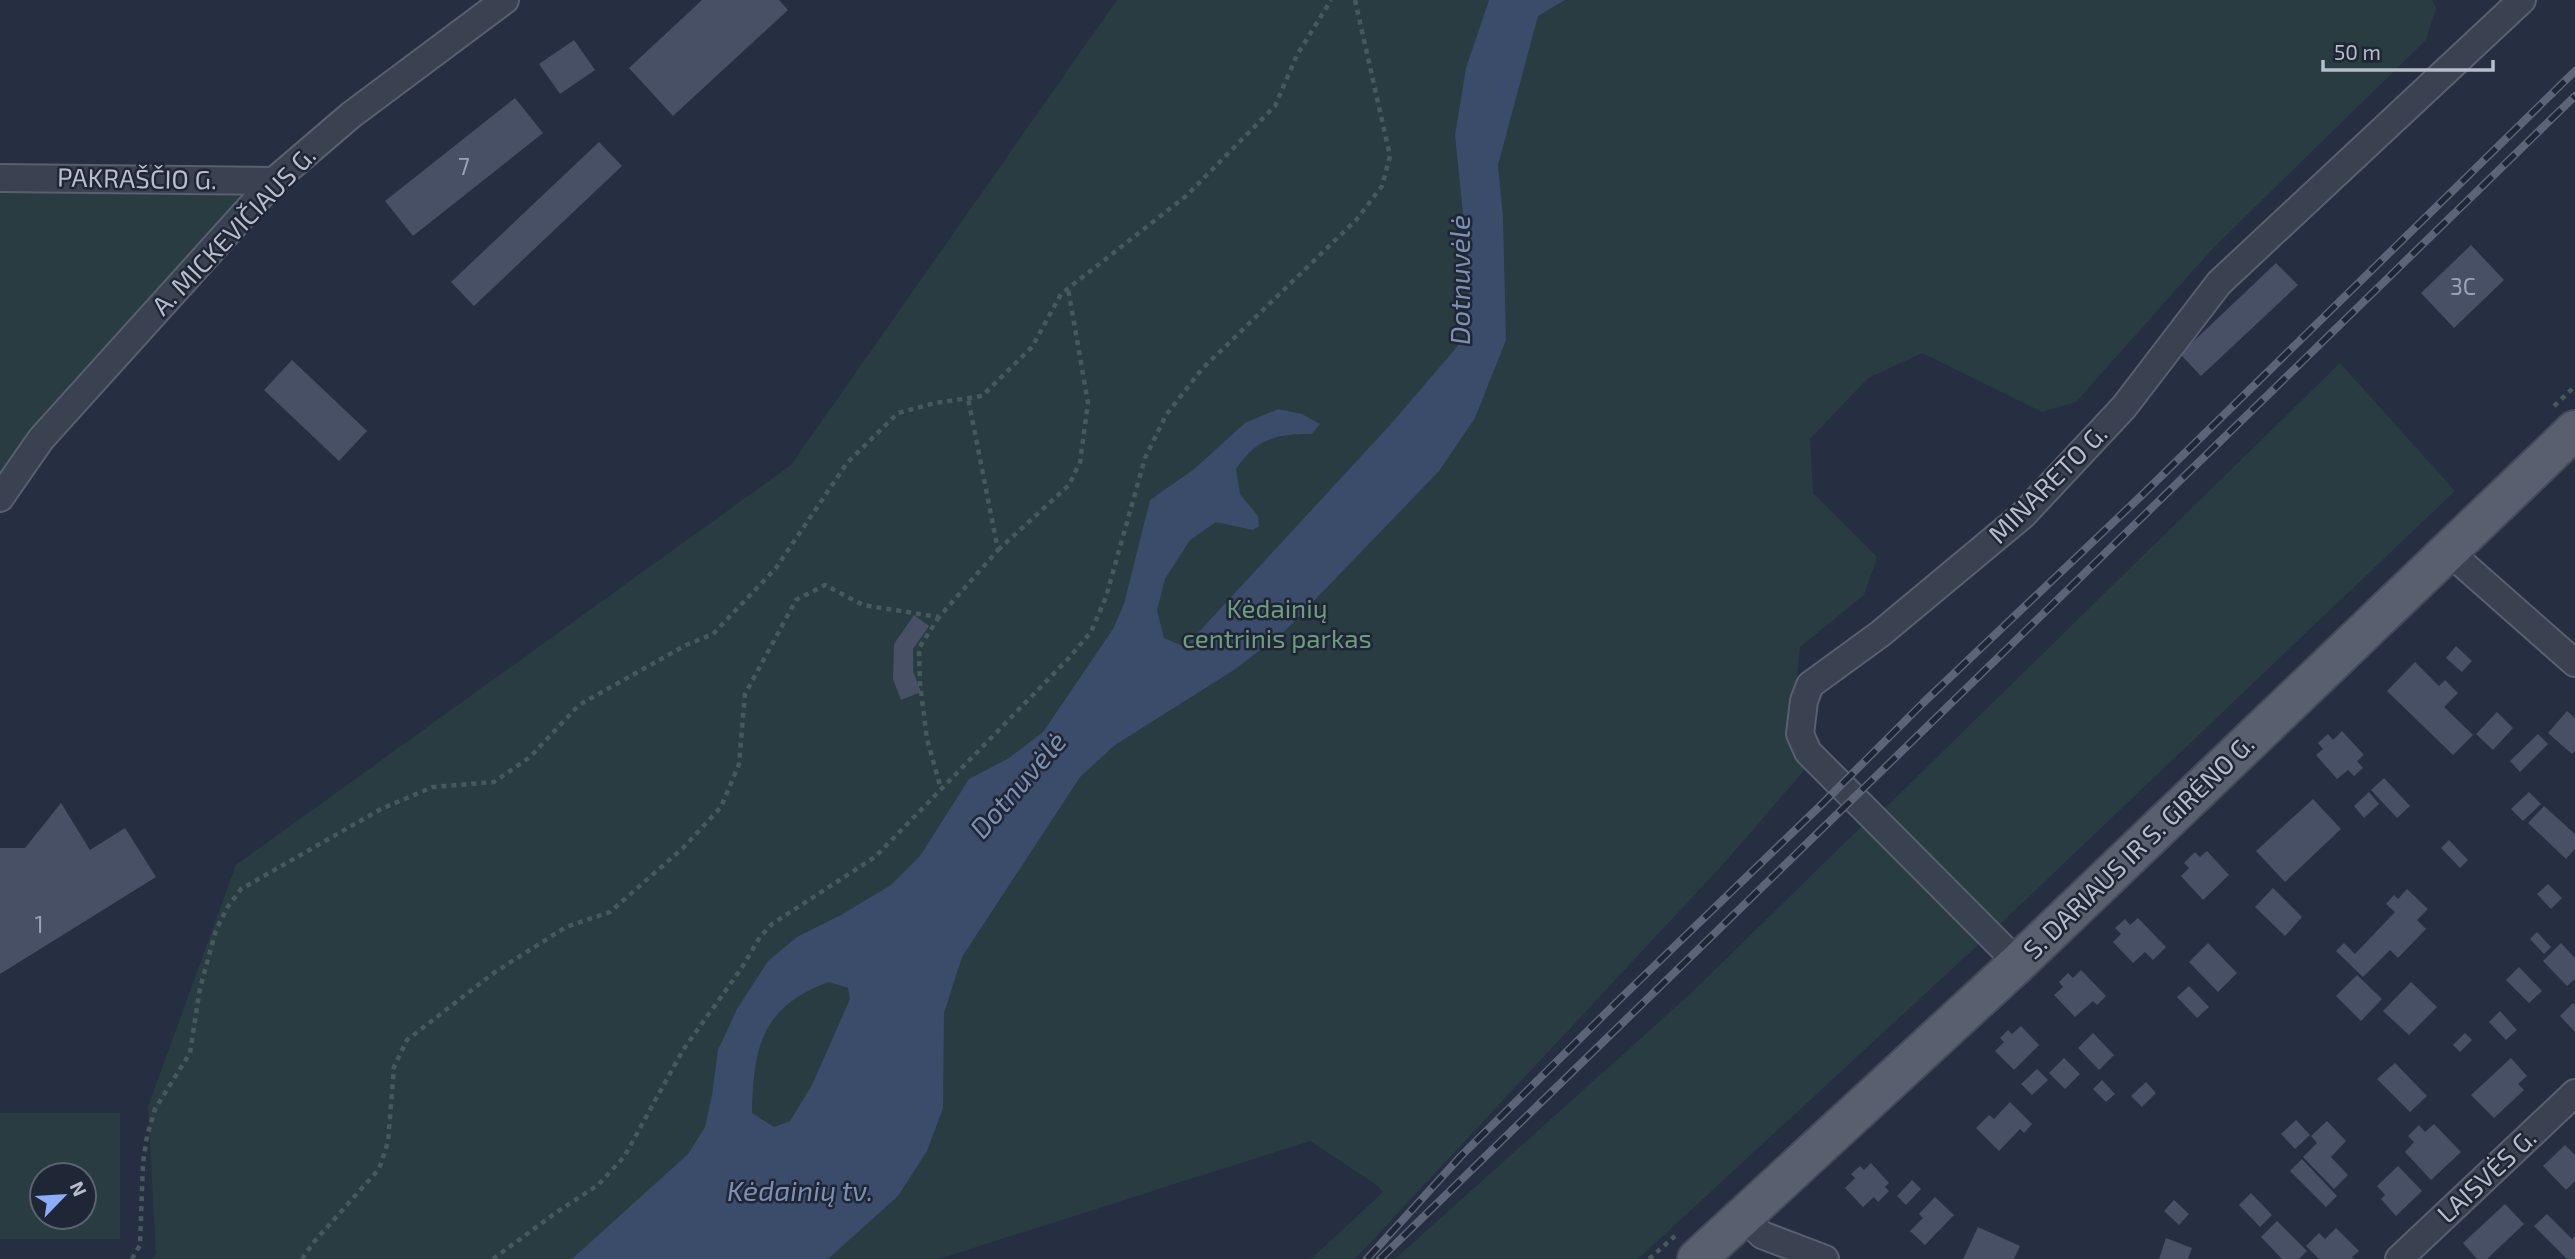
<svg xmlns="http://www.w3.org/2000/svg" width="2575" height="1259" font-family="'Exo 2',sans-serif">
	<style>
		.green { fill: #283c42; fill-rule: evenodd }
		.water { fill: #3b4b6a; fill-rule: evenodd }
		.building { fill: #475065 }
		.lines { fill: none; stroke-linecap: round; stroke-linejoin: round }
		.street-casing { stroke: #585f6e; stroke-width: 30 }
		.primary-casing { stroke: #444a5a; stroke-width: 42 }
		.path { stroke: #46595e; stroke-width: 4.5; stroke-dasharray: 5 5; stroke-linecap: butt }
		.street { stroke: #3a4151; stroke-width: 26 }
		.primary { stroke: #586070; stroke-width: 38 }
		.rail-casing { stroke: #5c6577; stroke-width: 8 }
		.rail { stroke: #1f2636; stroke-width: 5; stroke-dasharray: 16; stroke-linecap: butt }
		.labels { text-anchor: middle; stroke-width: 5; stroke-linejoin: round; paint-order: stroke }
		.number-label { font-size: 23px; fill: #9ba2b2 }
		.street-label { font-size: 26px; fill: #b7bdcb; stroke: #1f2636 }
		.park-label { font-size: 26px; fill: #6e9c7d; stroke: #1f2636 }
		.water-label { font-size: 28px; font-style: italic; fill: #7e8fb2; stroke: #1f2636 }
	</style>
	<rect width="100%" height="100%" fill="#262f41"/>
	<g class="green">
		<path d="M1117,0H2432L2436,8L2426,40L2214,247L2076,402L2042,412L1922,353L1868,378L1810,439L1813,493L1877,557L1864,595L1800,647L1796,689L1786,736L1807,767L1726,861L1355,1259H1311L1383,1192L1378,1186L1310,1141L939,1259H152L156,1254L148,1107L236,865L791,465Z"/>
		<path d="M107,190L236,193L238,197V207L0,480V193Z"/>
		<path d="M2340,363L2455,491L1998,926L1882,811Z"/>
		<path d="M1865,823L1979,944L1638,1259H1395L1688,996Z"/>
		<path d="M0,1113H120V1239H0ZM42,1175H84V1217H42Z"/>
	</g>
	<path class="water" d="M1489,0H1565L1538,16L1498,165L1503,217L1506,340L1475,418L1439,471L1284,632L1234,670L1115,745L1080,777L962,957L944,1013L943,1108L927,1151L898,1196L828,1259H572L688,1154L705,1127L712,1095L718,1050L737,1009L768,961L797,937L841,915L891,885L920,856L969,779L1009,758L1043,732L1113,629L1124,604L1150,500L1193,470L1245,423L1278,409L1302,414L1320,424L1312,434C1276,434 1257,438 1236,469L1240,494L1258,516L1259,526L1253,530L1216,522L1190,540L1165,579L1157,610L1164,638L1185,647L1390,425L1468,334L1469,272L1455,135L1466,68ZM829,982L848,988L850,999L812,1085L790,1121L774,1127L752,1113C753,1047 762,1006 829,982Z"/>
	<g class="building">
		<path d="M702,0H779L788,10L673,116L629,68Z"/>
		<path d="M574,40L595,70L560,94L539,64Z"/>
		<path d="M515,98L543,133L413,236L385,201Z"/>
		<path d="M599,142L622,166L474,306L451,282Z"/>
		<path d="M2471,245L2504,280L2454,328L2421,293Z"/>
		<path d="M2276,263L2298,285L2201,376L2180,354Z"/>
		<path d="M292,360L367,431L339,461L264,390Z"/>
		<path d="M914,615L929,626L913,649V671L921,692L901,700L893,679L894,644Z"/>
		<path d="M2456,646L2472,661L2462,672L2446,658Z"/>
		<path d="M2415,662L2439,686L2445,680L2458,693L2444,707L2473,735L2453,755L2387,691Z"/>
		<path d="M2567,711L2575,718V751L2572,754L2548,733Z"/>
		<path d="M2497,712L2513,728L2493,750L2476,734Z"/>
		<path d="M2342,731L2364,755L2357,761L2363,768L2354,776L2348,770L2337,779L2316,755L2323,749L2318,743L2328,734L2333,740Z"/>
		<path d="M2538,734L2548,744L2520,772L2510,761Z"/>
		<path d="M2384,778L2410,806L2397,818L2371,790Z"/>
		<path d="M2369,792L2379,804L2364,818L2354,806Z"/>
		<path d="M2529,792L2541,804L2523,821L2511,809Z"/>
		<path d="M2313,799L2341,829L2285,882L2256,851Z"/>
		<path d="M61,803L90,850L125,828L156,877L0,974V848H25Z"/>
		<path d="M2544,806L2575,834V849L2566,859L2528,823Z"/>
		<path d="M2449,840L2468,860L2460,868L2441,848Z"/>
		<path d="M2207,851L2229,875L2203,900L2181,876L2189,868L2184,863L2195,852L2200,857Z"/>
		<path d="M2548,884L2562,898L2551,909L2537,894Z"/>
		<path d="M2273,888L2302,917L2285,936L2255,907Z"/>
		<path d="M2407,889L2428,909L2417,920L2426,929L2398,958L2390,950L2363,977L2336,951L2344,943L2355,954L2395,912L2386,904L2394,895L2398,899Z"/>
		<path d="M2138,918L2166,947L2153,960L2145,952L2133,963L2113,942L2121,934L2115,928L2125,919L2130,925Z"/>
		<path d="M2537,932L2551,947L2544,954L2530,939Z"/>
		<path d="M2208,943L2237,973L2218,992L2189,962Z"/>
		<path d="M2561,943L2575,958V979L2567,986L2543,961Z"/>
		<path d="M2519,967L2542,991L2529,1003L2506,980Z"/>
		<path d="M2081,970L2106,996L2097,1005L2093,1001L2075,1017L2054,995L2063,987L2059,982L2068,973L2073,978Z"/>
		<path d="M2357,975L2382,999L2361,1021L2336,996Z"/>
		<path d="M2411,982L2437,1007L2409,1035L2383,1011Z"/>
		<path d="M2189,986L2209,1007L2197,1018L2177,997Z"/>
		<path d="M2573,1003L2575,1005V1032L2560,1016Z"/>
		<path d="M2500,1011L2517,1030L2506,1040L2489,1022Z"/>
		<path d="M2021,1026L2039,1045L2014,1070L1995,1051L2004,1042L2000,1038L2008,1030L2012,1034Z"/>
		<path d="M2093,1033L2114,1055L2099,1070L2078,1048Z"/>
		<path d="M2465,1033L2472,1040L2460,1052L2453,1045Z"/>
		<path d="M2064,1058L2080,1074L2065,1089L2049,1073Z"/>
		<path d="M2511,1058L2527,1076L2518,1084L2524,1090L2494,1118L2471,1095Z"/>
		<path d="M2395,1063L2427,1096L2410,1112L2377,1079Z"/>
		<path d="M2037,1069L2048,1080L2032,1095L2021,1084Z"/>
		<path d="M2102,1080L2115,1094L2106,1102L2093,1089Z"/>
		<path d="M2146,1082L2156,1093L2142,1107L2131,1096Z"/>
		<path d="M2010,1102L2032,1124L2024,1133L2020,1129L1999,1151L1976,1128L1989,1115L1994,1119Z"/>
		<path d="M2296,1120L2310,1135L2295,1149L2281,1134Z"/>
		<path d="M2327,1121L2346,1141L2331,1157L2348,1175L2334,1189L2303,1157L2317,1143L2311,1136Z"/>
		<path d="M2434,1124L2461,1152L2431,1180L2405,1152L2414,1142L2408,1136L2419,1125L2425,1132Z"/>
		<path d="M2565,1145L2575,1155V1181L2566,1190L2543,1166Z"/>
		<path d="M2302,1159L2337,1196L2326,1207L2290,1171Z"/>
		<path d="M1871,1163L1889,1183L1885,1187L1889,1191L1878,1202L1874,1197L1863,1207L1845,1188L1855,1178L1851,1174L1860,1166L1864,1170Z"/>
		<path d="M2398,1166L2422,1191L2396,1216L2381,1199L2385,1195L2377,1186Z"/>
		<path d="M1912,1180L1921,1189L1906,1205L1897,1196Z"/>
		<path d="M2251,1193L2272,1215L2260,1227L2239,1205Z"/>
		<path d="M1935,1197L1954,1215L1925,1245L1910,1231L1923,1218L1919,1214Z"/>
		<path d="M2174,1200L2189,1214L2179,1225L2164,1211Z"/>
		<path d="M2505,1204L2524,1224L2487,1259H2477L2463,1243Z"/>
		<path d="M2547,1214L2572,1239L2575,1236V1259H2567L2534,1226Z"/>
		<path d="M2277,1221L2307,1251L2299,1259H2282L2261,1237Z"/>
		<path d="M1978,1227L2020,1246L2014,1259H1963Z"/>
		<path d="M2336,1228L2359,1251L2352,1257L2354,1259H2319L2306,1246L2319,1233L2325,1239Z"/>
		<path d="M2166,1238L2192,1248L2188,1259H2159Z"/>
	</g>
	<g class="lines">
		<defs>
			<g id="street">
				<path d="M0,178L274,181"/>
				<path d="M0,498L41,439L274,181L351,115L505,0"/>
				<path d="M2448,551L2575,663"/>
				<path d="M2018,963L1808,752L1800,734L1804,701L1810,685L1880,634L2023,515L2124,407L2219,283L2522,0"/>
				<path d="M1743,1216L1762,1235L1825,1259"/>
				<path d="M2399,1259L2575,1093"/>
			</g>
			<path id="primary" d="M1697,1259L2018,963L2575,430"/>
		</defs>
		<use href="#street" class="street-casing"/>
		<use href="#primary" class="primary-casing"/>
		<g class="path">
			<path d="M2554,406L2575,386"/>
			<path d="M998,550L1069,485L1080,462L1088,403L1068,288"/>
			<path d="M939,617L919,648L920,684L927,739L941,789"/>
			<path d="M132,1259L140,1245L143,1163L147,1136L155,1109L190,1053L200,988L216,930L227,908L241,889L381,809L433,787L494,782L530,757L579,705L686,645L713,634L776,568L847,463L898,413L935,403L982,396L1032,347L1061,294L1186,196L1275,106L1297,55L1331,0"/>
			<path d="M302,1259L313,1243L379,1169L388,1142L394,1067L407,1040L495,972L566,927L610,912L683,848L721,807L739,764L745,694L796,600L825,585L863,605L939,617L998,550L968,398"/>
			<path d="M493,1259L554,1214L598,1185L624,1157L683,1050L741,969L760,937L772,924L875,857L1068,659L1091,632L1106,597L1145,458L1166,415L1202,369L1357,219L1382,186L1390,156L1355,0"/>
			<path d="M1649,1259L1675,1236"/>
		</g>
		<use href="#street" class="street"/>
		<use href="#primary" class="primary"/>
		<defs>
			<g id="rail">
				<path d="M1367,1259L1461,1156L1619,1000L1819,807L1923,703L2141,496L2575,71"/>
				<path d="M1380,1259L2575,96"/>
			</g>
		</defs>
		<use href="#rail" class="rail-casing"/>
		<use href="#rail" class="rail"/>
	</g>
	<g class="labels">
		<g class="number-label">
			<text x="464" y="175">7</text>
			<text x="2463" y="295">3C</text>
			<text x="39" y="933">1</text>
		</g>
		<g class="street-label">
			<text transform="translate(137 179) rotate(1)" y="9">PAKRAŠČIO G.</text>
			<text transform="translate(234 231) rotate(-46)" y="9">A. MICKEVIČIAUS G.</text>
			<text transform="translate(2048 484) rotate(-45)" y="9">MINARETO G.</text>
			<text transform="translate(2139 847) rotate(-44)" y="9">S. DARIAUS IR S. GIRĖNO G.</text>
			<text transform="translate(2487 1176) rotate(-43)" y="9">LAISVĖS G.</text>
		</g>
		<g class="park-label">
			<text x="1277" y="618">Kėdainių<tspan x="1277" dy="30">centrinis parkas</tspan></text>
		</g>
		<g class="water-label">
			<text transform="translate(1460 280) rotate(-90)" y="10">Dotnuvėlė</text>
			<text transform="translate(1018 785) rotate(-49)" y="10">Dotnuvėlė</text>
			<text x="800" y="1201">Kėdainių tv.</text>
		</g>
	</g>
	<g transform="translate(63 1196) rotate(65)"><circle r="33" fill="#1f2636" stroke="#5c6272" stroke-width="2"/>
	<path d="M0-5L12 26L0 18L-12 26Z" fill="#8eadf8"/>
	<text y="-10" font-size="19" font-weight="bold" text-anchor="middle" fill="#b7bdcb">N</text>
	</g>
	<path d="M2323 60v10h170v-10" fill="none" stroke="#b7bdcb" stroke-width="3.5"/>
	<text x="2334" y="60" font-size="21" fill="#b7bdcb" stroke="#1f2636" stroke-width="5" paint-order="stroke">50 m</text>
</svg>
